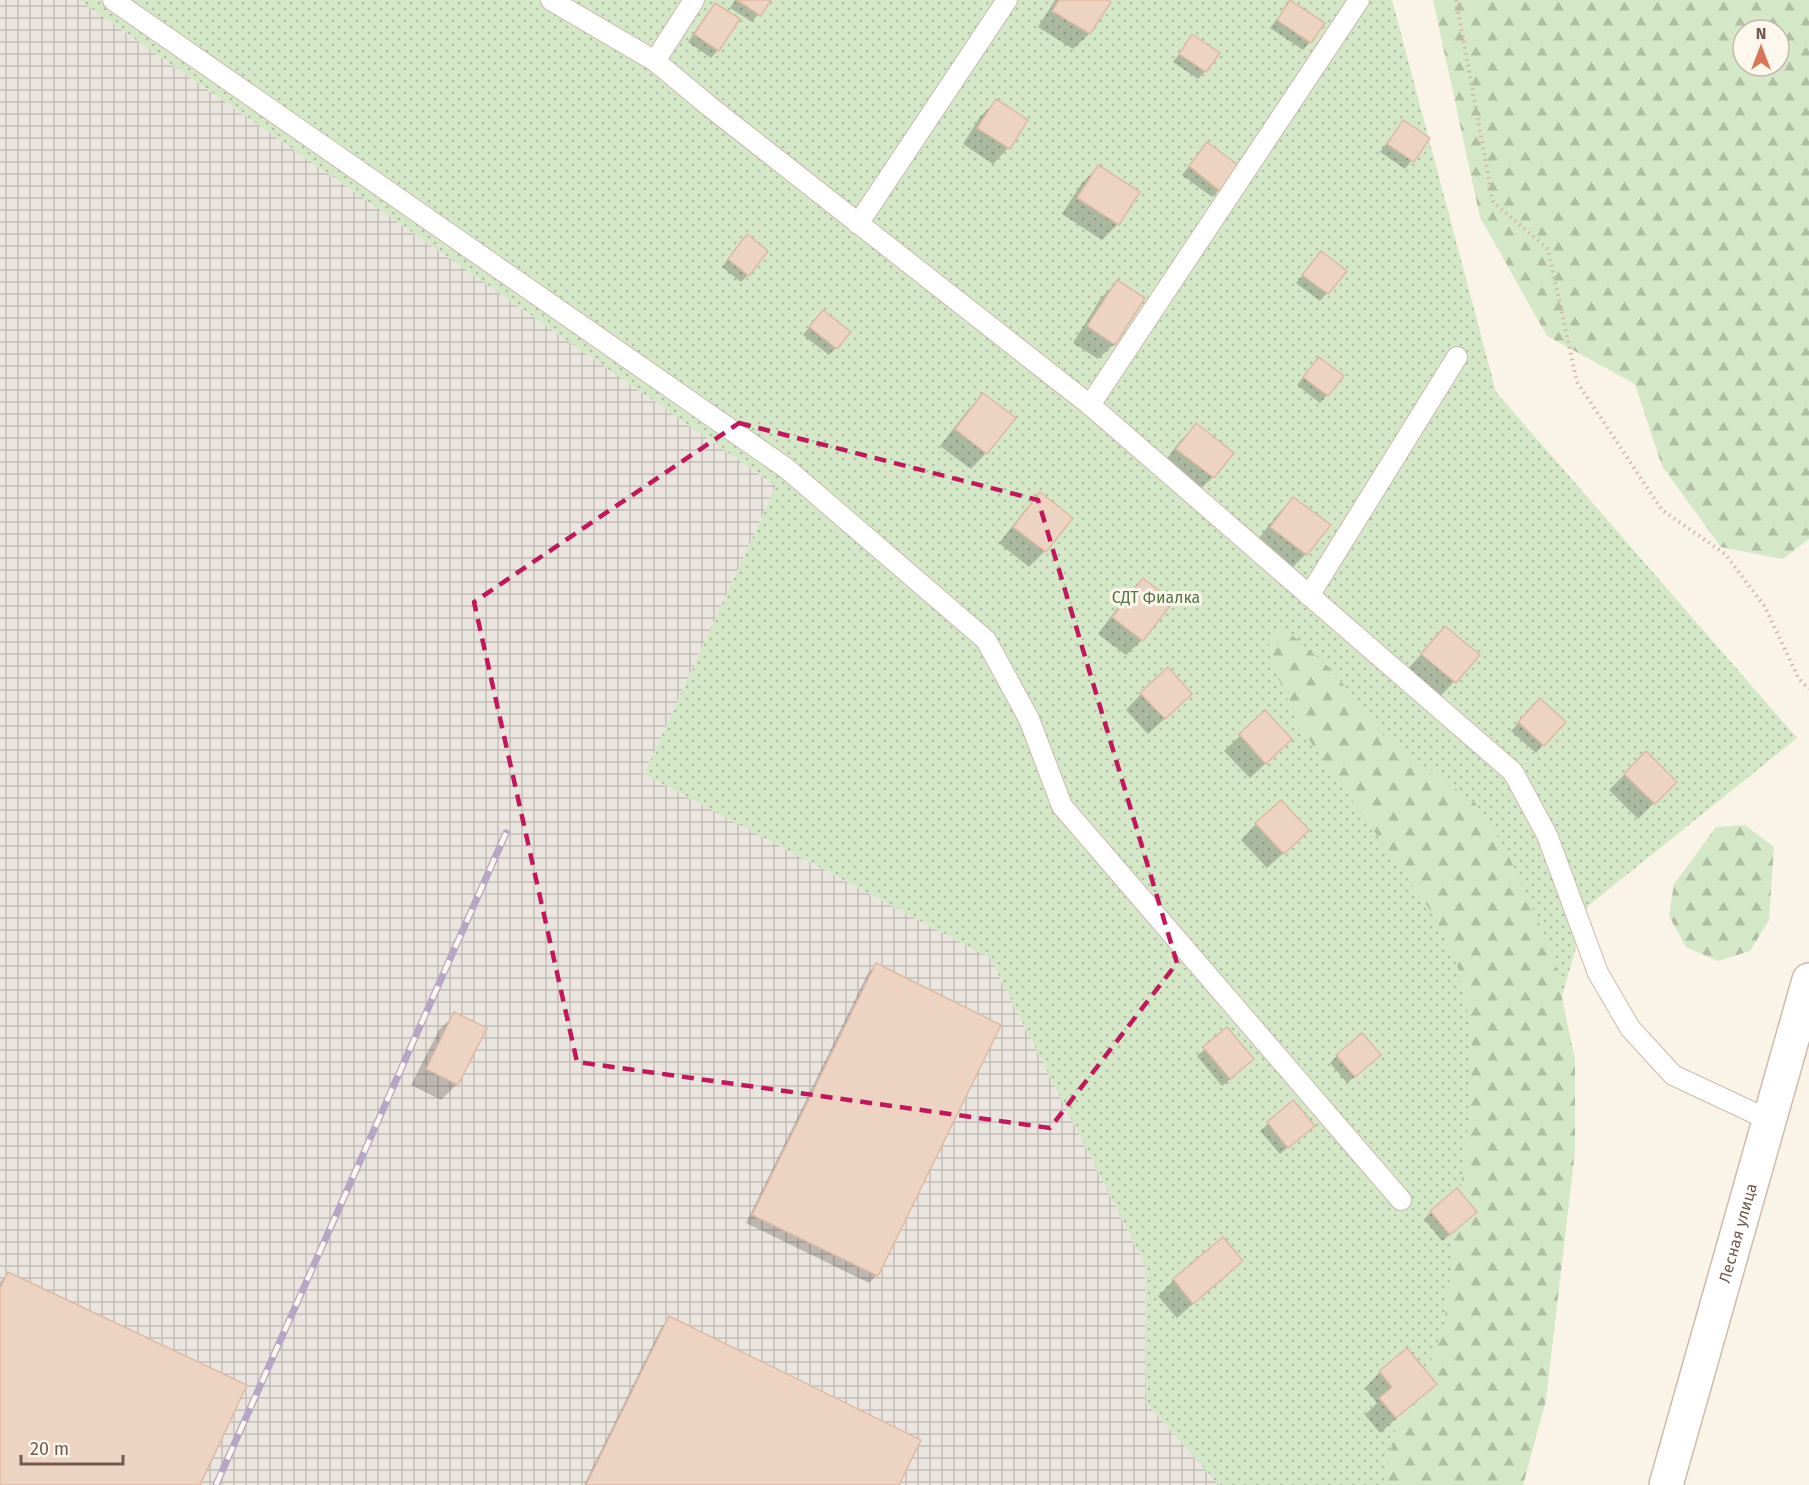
<svg xmlns="http://www.w3.org/2000/svg" width="1809" height="1485" font-family="'Fira Sans',sans-serif">
	<style>
		.industrial { fill: url(#industrial-grid) }
		.grass { fill: url(#grass-dots) }
		.forest { fill: url(#forest-firs); fill-rule: evenodd }
		.shadow { fill: #0003 }
		.building { fill: #edd3c1; stroke: #debaa3; stroke-width: 1.5 }
		.lines { fill: none; stroke-linecap: round; stroke-linejoin: round }
		.lane-casing { stroke: #cbbbae; stroke-width: 22 }
		.secondary-casing { stroke: #cebbac; stroke-width: 36 }
		.path { stroke: #d2b6a4; stroke-width: 4; stroke-dasharray: 1.5 4.5; stroke-linecap: butt }
		.lane { stroke: #fff; stroke-width: 20 }
		.secondary { stroke: #fff; stroke-width: 33 }
		.rail-casing { stroke: #b6a6c3; stroke-width: 7 }
		.rail { stroke: #fdf7ed; stroke-width: 4.5; stroke-dasharray: 14; stroke-linecap: butt }
		.marked { fill: none; stroke: #c2185b; stroke-width: 4.5; stroke-dasharray: 12 8; stroke-linejoin: round }
		.labels { text-anchor: middle; stroke-width: 6; stroke-linejoin: round; paint-order: stroke }
		.park-label { font-size: 16px; fill: #547747; stroke: #fdf7ed }
		.street-label { font-size: 16px; fill: #725b4e; stroke: #fdf7ed }
	</style>
	<defs>
		<pattern id="industrial-grid" width="8" height="8" patternUnits="userSpaceOnUse" patternTransform="scale(1.5)"><rect width="8" height="8" fill="#ebe5e0"/><path d="M0 4h8M4 0v8" fill="none" stroke="#c3bdb8"/></pattern>
		<pattern id="grass-dots" width="8" height="8" patternUnits="userSpaceOnUse" patternTransform="scale(1.5)"><rect width="8" height="8" fill="#d4e7c7"/><path d="M2 2h.1M6 6h.1" fill="none" stroke="#b0bea4" stroke-width="1.8" stroke-linecap="round"/></pattern>
		<pattern id="forest-firs" width="22" height="20" patternUnits="userSpaceOnUse" patternTransform="scale(1.5)"><rect width="22" height="20" fill="#d4e7c7"/><path d="M5 1l3.5 6h-7zM16 11l3.5 6h-7z" fill="#b0bea4"/></pattern>
	</defs>
	<rect width="100%" height="100%" fill="#faf3e7"/>
	<path class="industrial" d="M0,0H79L776,486L644,774L990,958L1145,1265L1146,1403L1219,1485H0Z"/>
	<path class="grass" d="M79,0H1392L1496,392L1797,738L1588,906L1473,1304L1385,1485H1219L1146,1403L1145,1265L990,958L644,774L776,486Z"/>
	<g class="forest">
		<path d="M1433,0H1809V539L1783,559L1721,547L1662,466L1635,384L1547,336L1480,217ZM1743,30H1779V66H1743Z"/>
		<path d="M1284,628L1331,669L1384,736L1475,803L1506,850L1553,954L1575,1060V1151L1546,1400L1523,1485H1383L1396,1427L1423,1380L1444,1326L1470,1111L1472,1034L1457,964L1433,914L1298,724L1270,658L1268,635Z"/>
		<path d="M1745,825L1774,847L1769,920L1750,951L1718,961L1686,947L1669,916L1674,884L1716,827Z"/>
	</g>
	<g class="shadow">
		<path d="M735,0H769L752,22L730,8Z"/>
		<path d="M1055,0H1105L1109,2L1089,34L1073,49L1038,27Z"/>
		<path d="M1291,1L1310,42L1303,50L1270,28Z"/>
		<path d="M716,4L718,50L711,58L688,42L708,12Z"/>
		<path d="M1193,36L1205,71L1198,79L1173,62Z"/>
		<path d="M996,101L1008,148L993,164L963,144L980,117Z"/>
		<path d="M1403,122L1428,139L1405,169L1380,152Z"/>
		<path d="M1200,152L1219,190L1212,197L1182,175Z"/>
		<path d="M1098,167L1118,224L1102,240L1062,214L1082,183Z"/>
		<path d="M740,244L748,275L741,282L722,267Z"/>
		<path d="M1321,253L1327,293L1320,301L1296,283Z"/>
		<path d="M1117,282L1114,344L1098,359L1073,343L1101,298Z"/>
		<path d="M815,320L836,348L829,355L803,335Z"/>
		<path d="M1312,366L1327,395L1320,403L1297,385Z"/>
		<path d="M983,395L986,453L971,469L940,446L967,411Z"/>
		<path d="M1196,425L1213,477L1197,492L1162,465L1180,441Z"/>
		<path d="M1041,494L1045,551L1029,567L999,543L1025,510Z"/>
		<path d="M1293,499L1329,525L1306,554L1290,570L1255,543L1278,514Z"/>
		<path d="M1143,580L1142,640L1126,655L1098,634L1127,595Z"/>
		<path d="M1445,628L1478,655L1439,698L1406,671Z"/>
		<path d="M1141,694L1175,709L1148,734L1126,710Z"/>
		<path d="M1533,707L1543,745L1536,753L1511,731Z"/>
		<path d="M1265,712L1275,755L1250,778L1224,751Z"/>
		<path d="M1646,753L1675,782L1638,819L1609,790Z"/>
		<path d="M1256,824L1291,846L1267,868L1241,840Z"/>
		<path d="M876,965L999,1026L877,1275L869,1283L746,1223L868,973Z"/>
		<path d="M455,1014L457,1084L441,1100L411,1085L439,1030Z"/>
		<path d="M1227,1029L1245,1067L1222,1086L1197,1056Z"/>
		<path d="M1337,1056L1372,1063L1347,1083L1330,1063Z"/>
		<path d="M1293,1102L1305,1133L1280,1154L1260,1131Z"/>
		<path d="M1431,1212L1468,1219L1442,1241L1424,1219Z"/>
		<path d="M1223,1240L1241,1261L1177,1318L1158,1296L1174,1280Z"/>
		<path d="M8,1274L199,1485H0V1282Z"/>
		<path d="M670,1318L897,1485H584L662,1326Z"/>
		<path d="M1380,1372L1435,1384L1380,1433L1365,1415L1377,1403L1365,1388Z"/>
	</g>
	<g class="building">
		<path d="M737,0H771L761,16Z"/>
		<path d="M1059,0H1108L1111,2L1090,34L1052,11Z"/>
		<path d="M1290,0L1325,23L1311,43L1277,20Z"/>
		<path d="M715,3L740,19L719,51L694,34Z"/>
		<path d="M1192,34L1220,53L1206,72L1179,54Z"/>
		<path d="M996,99L1028,120L1010,149L977,128Z"/>
		<path d="M1403,120L1430,138L1414,162L1387,144Z"/>
		<path d="M1207,142L1239,166L1220,191L1189,166Z"/>
		<path d="M1098,165L1140,192L1119,225L1077,198Z"/>
		<path d="M747,234L768,251L749,276L728,259Z"/>
		<path d="M1321,251L1347,271L1328,294L1302,275Z"/>
		<path d="M1117,280L1145,298L1115,345L1087,326Z"/>
		<path d="M823,310L851,332L837,349L809,327Z"/>
		<path d="M1319,357L1344,376L1328,396L1303,377Z"/>
		<path d="M983,393L1016,418L987,454L955,429Z"/>
		<path d="M1196,423L1234,453L1214,478L1176,449Z"/>
		<path d="M1040,492L1073,518L1046,552L1013,527Z"/>
		<path d="M1293,497L1331,525L1307,555L1270,527Z"/>
		<path d="M1143,578L1173,602L1143,641L1112,617Z"/>
		<path d="M1445,626L1480,655L1456,683L1421,654Z"/>
		<path d="M1168,667L1192,694L1165,719L1140,693Z"/>
		<path d="M1540,698L1566,722L1544,746L1518,722Z"/>
		<path d="M1265,710L1292,739L1266,764L1239,734Z"/>
		<path d="M1646,751L1677,782L1655,804L1624,774Z"/>
		<path d="M1281,800L1309,830L1284,854L1255,823Z"/>
		<path d="M876,963L1001,1025L878,1276L752,1215Z"/>
		<path d="M454,1012L487,1028L458,1085L426,1069Z"/>
		<path d="M1227,1027L1254,1059L1230,1079L1203,1047Z"/>
		<path d="M1362,1033L1381,1055L1355,1077L1336,1055Z"/>
		<path d="M1293,1100L1315,1126L1288,1148L1267,1122Z"/>
		<path d="M1457,1188L1477,1212L1450,1235L1430,1211Z"/>
		<path d="M1223,1237L1243,1261L1193,1304L1173,1279Z"/>
		<path d="M8,1272L247,1385L200,1485H0V1288Z"/>
		<path d="M669,1316L921,1440L899,1485H586Z"/>
		<path d="M1407,1348L1437,1384L1396,1418L1379,1398L1392,1387L1379,1371Z"/>
	</g>
	<g class="lines">
		<defs>
			<g id="lane">
				<path d="M113,0L786,468L986,640L1029,719L1062,806L1401,1200"/>
				<path d="M551,0L655,61L709,106L1090,405L1513,772L1547,835L1598,973L1630,1028L1673,1075L1769,1120"/>
				<path d="M655,61L694,0"/>
				<path d="M858,224L1007,0"/>
				<path d="M1090,405L1359,0"/>
				<path d="M1309,596L1457,357"/>
			</g>
			<g id="secondary">
				<path id="s1" d="M1666,1485L1809,980"/>
			</g>
		</defs>
		<use href="#lane" class="lane-casing"/>
		<use href="#secondary" class="secondary-casing"/>
		<path class="path" d="M1456,0L1493,202L1548,249L1577,382L1662,510L1725,554L1765,607L1799,679L1809,689"/>
		<use href="#lane" class="lane"/>
		<use href="#secondary" class="secondary"/>
		<defs>
			<path id="rail" d="M216,1485L506,833"/>
		</defs>
		<use href="#rail" class="rail-casing"/>
		<use href="#rail" class="rail"/>
	</g>
	<path class="marked" d="M739,423L1038,500L1177,963L1050,1128L577,1062L474,602Z"/>
	<g class="labels">
		<g class="park-label">
			<text x="1156" y="603">СДТ Фиалка</text>
		</g>
		<g class="street-label">
			<text dy="6" stroke="none"><textPath href="#s1" startOffset="262">Лесная улица</textPath></text>
		</g>
	</g>
	<g transform="translate(1761 48)"><circle r="28" fill="#fdf7ed" stroke="#c5b9ad" stroke-width="1.5"/>
	<path d="M0-4.5L10 22L0 15L-10 22Z" fill="#d97558"/>
	<text y="-9" font-size="16" font-weight="bold" text-anchor="middle" fill="#725b4e">N</text>
	</g>
	<path d="M21 1455v9h102v-9" fill="none" stroke="#725b4e" stroke-width="3"/>
	<text x="30" y="1455" font-size="18" fill="#725b4e" stroke="#fdf7ed" stroke-width="4.5" paint-order="stroke">20 m</text>
</svg>
